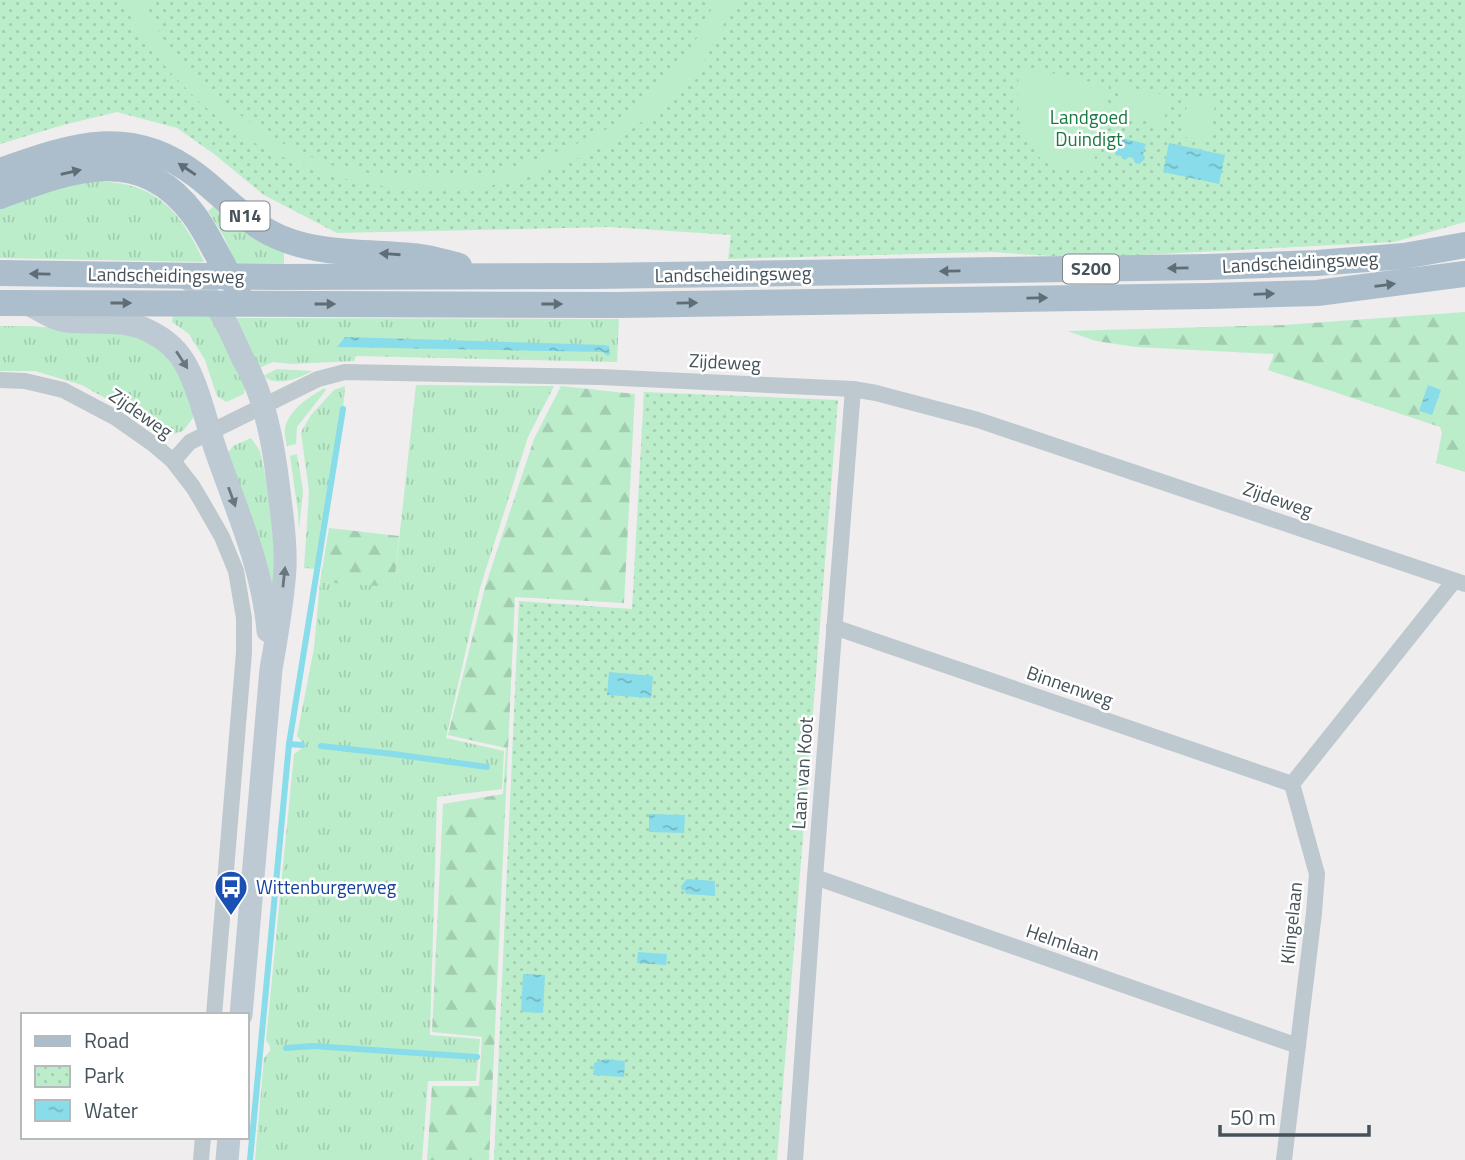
<svg xmlns="http://www.w3.org/2000/svg" width="1465" height="1160" font-family="'Titillium Web',sans-serif">
	<style>
		.grass { fill: url(#grass-tufts) }
		.forest { fill: url(#forest-firs) }
		.park { fill: url(#park-dots) }
		.pitch { fill: #bbedca }
		.water { fill: url(#water-ripples) }
		.lines { fill: none; stroke-linecap: round; stroke-linejoin: round }
		.stream { stroke: #89dce9; stroke-width: 6 }
		.street { stroke: #bdc8cf; stroke-width: 16 }
		.secondary { stroke: #bdcad4; stroke-width: 23 }
		.primary { stroke: #acbecb; stroke-width: 26 }
		.oneway { fill: #5f6d76 }
		.oneway2 { fill: #69767e }
		.labels { text-anchor: middle; stroke-width: 5; stroke-linejoin: round; paint-order: stroke }
		.shield { fill: #fff; stroke: #7d868b; stroke-width: 2 }
		.shield-label { font-size: 18px; font-weight: bold; fill: #455259 }
		.park-label { font-size: 19px; fill: #187941; stroke: #fff }
		.street-label { font-size: 19px; fill: #455259; stroke: #fff }
		.transit-label { font-size: 19px; fill: #164399; stroke: #fff; text-anchor: start }
	</style>
	<defs>
		<pattern id="grass-tufts" width="24" height="20" patternUnits="userSpaceOnUse" patternTransform="scale(1.75)"><rect width="24" height="20" fill="#bbedca"/><path d="M3 7l-1-3M5 7V3M7 7l1-3M15 17l-1-3M17 17v-4M19 17l1-3" fill="none" stroke="#a2cdb0"/></pattern>
		<pattern id="forest-firs" width="22" height="20" patternUnits="userSpaceOnUse" patternTransform="scale(1.75)"><rect width="22" height="20" fill="#bbedca"/><path d="M5 1l3.5 6h-7zM16 11l3.5 6h-7z" fill="#a2cdb0"/></pattern>
		<pattern id="park-dots" width="8" height="8" patternUnits="userSpaceOnUse" patternTransform="scale(1.75)"><rect width="8" height="8" fill="#bbedca"/><path d="M2 2h.1M6 6h.1" fill="none" stroke="#a2cdb0" stroke-width="1.8" stroke-linecap="round"/></pattern>
		<pattern id="water-ripples" width="26" height="14" patternUnits="userSpaceOnUse" patternTransform="scale(1.75)"><rect width="26" height="14" fill="#89dce9"/><path d="M2 4q2-2 4 0t4 0M15 11q2-2 4 0t4 0" fill="none" stroke="#72b5c0"/></pattern>
	</defs>
	<rect width="100%" height="100%" fill="#efeded"/>
	<g class="grass">
		<path d="M91,181C100,181 109,182 118,183C165,190 186,223 204,262L0,258V206L53,187Z"/>
		<path d="M220,202L284,246V264H239L232,257L224,237L208,211Z"/>
		<path d="M173,315L216,316L246,380L244,394L226,402L217,396L205,360L189,334L172,322Z"/>
		<path d="M231,318L619,319L617,362L356,356L354,361L292,364L273,362L257,369Z"/>
		<path d="M0,326H30L134,334L170,353L195,407L193,418L183,431L167,436L158,434L131,413L82,385L35,371H0Z"/>
		<path d="M277,369L313,371C298,378 278,388 263,376Z"/>
		<path d="M416,385L554,386L528,437L480,588L446,738L504,751L502,789L437,797L430,1035L480,1039L476,1081H428L422,1160H255L264,1058L270,1051V1046L266,1040L294,754L302,748V742L297,736L314,648L320,582L394,586Z"/>
		<path d="M345,386L343,409L317,569L304,568L309,492L301,432L311,415L334,390Z"/>
		<path d="M325,388L326,390L297,427L296,444L287,446C286,441 284,434 285,429C288,410 310,396 325,388Z"/>
		<path d="M251,438L260,451L265,474L270,501L277,585L269,587L227,454L233,446Z"/>
		<path d="M297,454L303,490L299,530L298,512L290,456Z"/>
	</g>
	<g class="forest">
		<path d="M1465,312V472L1436,463L1442,433L1440,427L1268,370L1274,354L1136,347L1096,341L1067,331L1284,325Z"/>
		<path d="M561,386L635,394L624,603L515,597L489,1160H427L432,1086H479L482,1037L432,1032L443,804L503,794L506,748L448,735L485,587L534,439Z"/>
		<path d="M329,528L399,536L394,587L320,582Z"/>
	</g>
	<g class="park">
		<path d="M0,0H1465V222L1394,242L1082,258L990,252L728,259L731,235L610,227L337,233L264,195L214,154L177,128L117,112L63,125L0,144Z"/>
		<path d="M644,392L838,400L777,1160H494L519,601L632,609Z"/>
	</g>
	<g class="pitch">
		<path d="M121,0H144L156,28L170,48L187,69L205,88L260,130L294,150L334,166L383,176L430,177L478,176L505,171L572,146L607,129L634,111L672,74L688,55L716,0H736L709,53L695,75L652,114L625,134L592,153L531,176L473,190L393,188L334,177L267,151L229,126L200,103L170,72L143,39Z"/>
		<path d="M1021,66L1109,86L1092,173L1042,162C1036,151 1027,139 1023,128C1016,109 1016,85 1021,66Z"/>
		<path d="M1120,85L1169,96L1163,125L1114,114Z"/>
		<path d="M1189,96L1216,102L1207,142L1180,136Z"/>
	</g>
	<g class="water">
		<path d="M1119,137L1146,144L1143,154L1145,157L1144,160L1139,164L1135,163L1133,158L1129,157L1125,160L1121,156L1115,155Z"/>
		<path d="M1169,143L1225,155L1219,184L1163,172Z"/>
		<path d="M345,337L605,345L609,346L610,354L608,356L603,352L337,347Z"/>
		<path d="M1428,385L1441,390L1432,415L1419,411Z"/>
		<path d="M609,672L653,676L651,698L607,695Z"/>
		<path d="M649,814L685,815L684,833L649,832Z"/>
		<path d="M687,879L715,881V896L686,894L685,891L681,889V886Z"/>
		<path d="M638,952L667,954L666,965L637,963Z"/>
		<path d="M523,974L545,975L543,1013L521,1012Z"/>
		<path d="M605,1059L625,1061L624,1077L593,1075L594,1063Z"/>
	</g>
	<g class="lines">
		<g class="stream">
			<path d="M289,744L302,745"/>
			<path d="M321,746L393,754L487,767"/>
			<path d="M286,1048L313,1046L477,1057"/>
			<path d="M250,1160L289,744L343,409"/>
		</g>
		<g class="street">
			<path d="M0,380L25,381L63,390L116,418L153,444L173,461L193,487L202,502L222,537L236,571L244,618V652L214,1015"/>
			<path d="M173,461L190,442L318,379L345,372L600,377L853,389L876,393L978,420L1465,584"/>
			<path d="M834,627L1292,784"/>
			<path d="M815,877L1298,1046"/>
			<path d="M201,1160L203,1137"/>
			<path d="M795,1160L815,877L853,389"/>
			<path d="M1284,1160L1314,913L1317,874L1292,784L1454,581"/>
		</g>
		<g class="secondary">
			<path d="M182,275C216,294 226,322 241,355C244,362 248,367 251,374C269,413 275,456 280,499C283,521 286,545 285,568C283,602 277,635 271,669L241,1015"/>
			<path d="M28,304C39,309 54,320 67,321C94,324 126,318 151,332C165,339 178,350 186,365C200,391 206,422 216,451C236,509 263,568 268,631"/>
			<path d="M227,1160L229,1137"/>
		</g>
		<g class="primary">
			<path d="M0,171C71,146 130,124 196,175C224,196 248,225 281,238C322,255 369,252 412,256C428,257 444,262 459,266"/>
			<path d="M0,196C70,170 140,142 194,215C211,238 220,265 238,288"/>
			<path d="M0,273L276,277L593,276L1207,267L1317,263L1404,256L1465,245"/>
			<path d="M0,303L619,305L1209,296L1317,293L1465,274"/>
		</g>
	</g>
	<defs><path id="oneway-solid" d="M-6-.8H1V-3.2L6.5 0L1 3.2V.8H-6Z" transform="scale(1.75)"/></defs>
	<g class="oneway">
		<use href="#oneway-solid" transform="translate(187 169) rotate(-146)"/>
		<use href="#oneway-solid" transform="translate(71 172) rotate(-13)"/>
		<use href="#oneway-solid" transform="translate(390 254) rotate(-176)"/>
		<use href="#oneway-solid" transform="translate(1178 268) rotate(179)"/>
		<use href="#oneway-solid" transform="translate(950 271) rotate(179)"/>
		<use href="#oneway-solid" transform="translate(40 274) rotate(-179)"/>
		<use href="#oneway-solid" transform="translate(1385 285) rotate(-7)"/>
		<use href="#oneway-solid" transform="translate(1264 294) rotate(-2)"/>
		<use href="#oneway-solid" transform="translate(1037 298) rotate(-1)"/>
		<use href="#oneway-solid" transform="translate(121 303)"/>
		<use href="#oneway-solid" transform="translate(687 303) rotate(-1)"/>
		<use href="#oneway-solid" transform="translate(325 304)"/>
		<use href="#oneway-solid" transform="translate(552 304)"/>
	</g>
	<g class="oneway2">
		<use href="#oneway-solid" transform="translate(182 360) rotate(57)"/>
		<use href="#oneway-solid" transform="translate(232 497) rotate(70)"/>
		<use href="#oneway-solid" transform="translate(284 577) rotate(-84)"/>
	</g>
	<defs>
		<symbol id="bus-pin" viewBox="-11 -11 22 30"><path d="M0 17L-7.5 6A9.5 9.5 0 1 1 7.5 6Z" fill="#1a4fb4" stroke="#fff"/><path d="M-5-6H5V4H4V6H2V4H-2V6H-4V4H-5ZM-3.5-4V0h7V-4ZM-3.5 1.2v1.5H-2V1.2ZM2 1.2v1.5H3.5V1.2Z" fill="#fff"/></symbol>
	</defs>
	<g fill-rule="evenodd">
		<use href="#bus-pin" x="212" y="868" width="38" height="52"/>
	</g>
	<g class="labels">
		<g class="shield">
			<rect x="220.5" y="201.5" width="49" height="29" rx="5"/>
			<rect x="1063" y="254.5" width="56" height="29" rx="5"/>
		</g>
		<g class="shield-label">
			<text x="245" y="222">N14</text>
			<text x="1091" y="275">S200</text>
		</g>
		<g class="park-label">
			<text x="1089" y="124">Landgoed<tspan x="1089" dy="22">Duindigt</tspan></text>
		</g>
		<g class="street-label">
			<text transform="translate(1300 262) rotate(-3)" y="7">Landscheidingsweg</text>
			<text transform="translate(733 274) rotate(-1)" y="7">Landscheidingsweg</text>
			<text transform="translate(166 275) rotate(1)" y="7">Landscheidingsweg</text>
			<text transform="translate(725 362) rotate(3)" y="7">Zijdeweg</text>
			<text transform="translate(141 413) rotate(35)" y="7">Zijdeweg</text>
			<text transform="translate(1278 499) rotate(19)" y="7">Zijdeweg</text>
			<text transform="translate(1070 686) rotate(19)" y="7">Binnenweg</text>
			<text transform="translate(802 773) rotate(-86)" y="7">Laan van Koot</text>
			<text transform="translate(1291 923) rotate(-84)" y="7">Klingelaan</text>
			<text transform="translate(1063 942) rotate(19)" y="7">Helmlaan</text>
		</g>
		<g class="transit-label">
			<text x="256" y="894">Wittenburgerweg</text>
		</g>
	</g>
	<rect x="21" y="1013" width="228" height="126" fill="#ffffff" stroke="#b5babd" stroke-width="2"/>
	<rect x="35" y="1036" width="35" height="10" fill="#acbecb" stroke="#b5babd" stroke-width="2"/>
	<text x="84" y="1048" font-size="21" fill="#455259">Road</text>
	<rect x="35" y="1066" width="35" height="21" fill="url(#park-dots)" stroke="#b5babd" stroke-width="2"/>
	<text x="84" y="1083" font-size="21" fill="#455259">Park</text>
	<rect x="35" y="1100" width="35" height="21" fill="url(#water-ripples)" stroke="#b5babd" stroke-width="2"/>
	<text x="84" y="1118" font-size="21" fill="#455259">Water</text>
	<path d="M1220 1125v10h149v-10" fill="none" stroke="#455259" stroke-width="3.5"/>
	<text x="1230" y="1125" font-size="21" fill="#455259" stroke="#ffffff" stroke-width="5" paint-order="stroke">50 m</text>
</svg>
